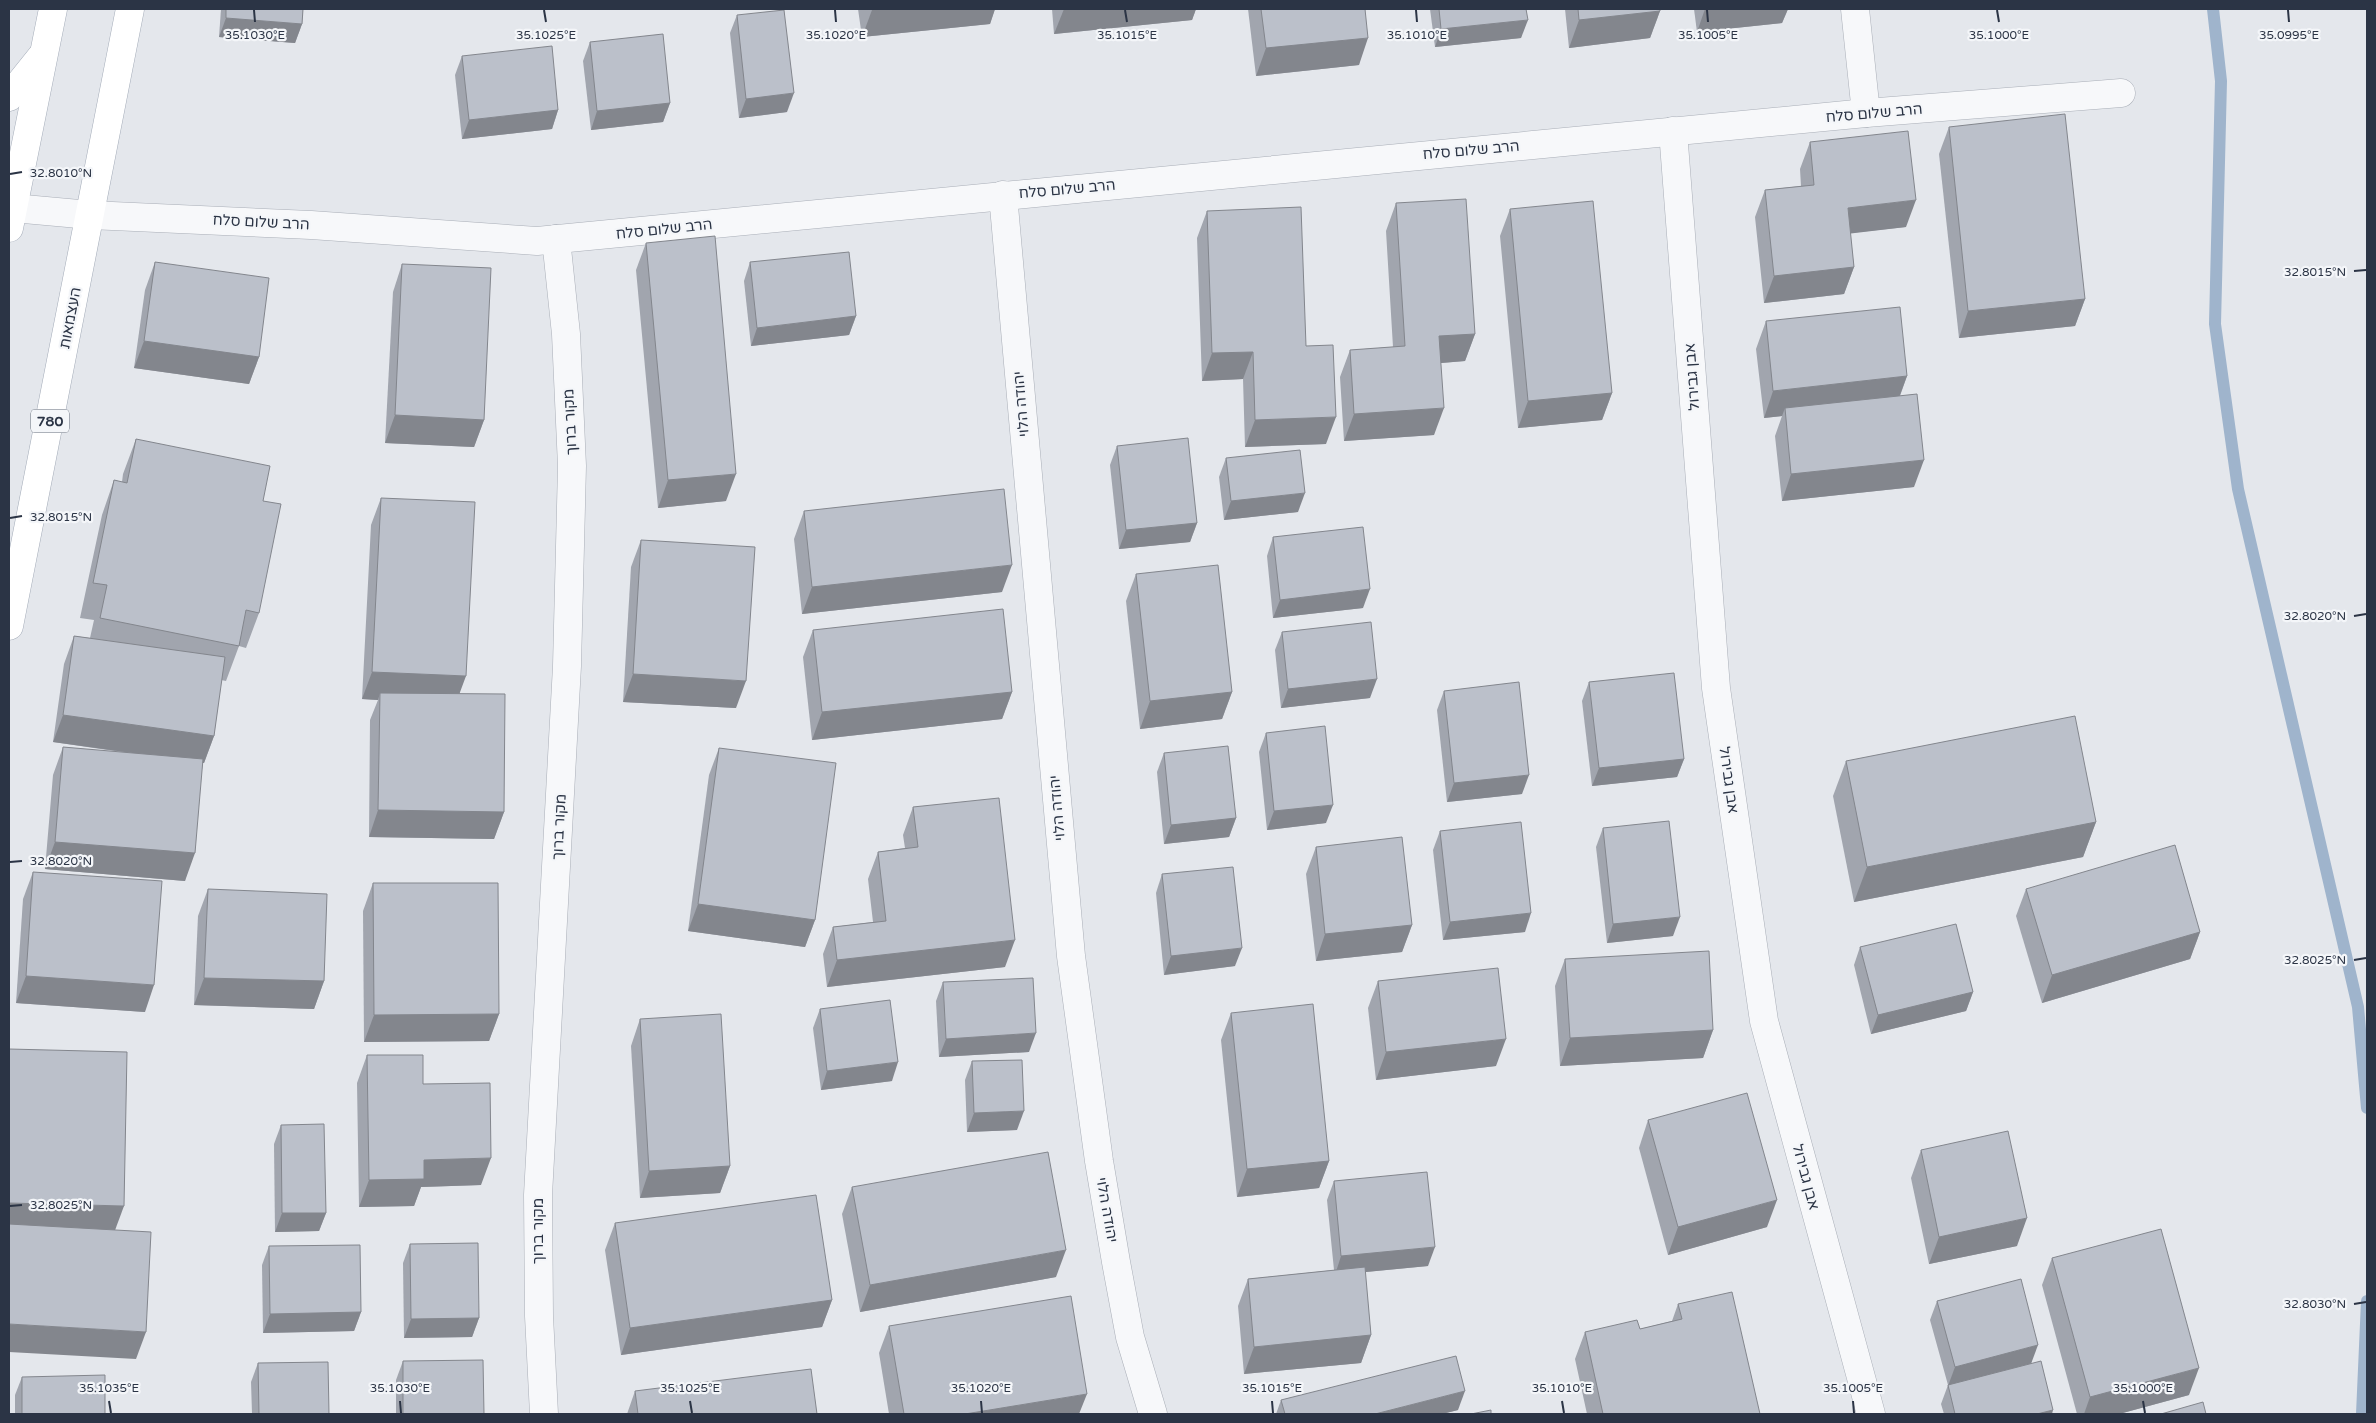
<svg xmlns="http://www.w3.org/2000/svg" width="2376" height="1423" font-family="'Varela Round','Noto Sans Hebrew',sans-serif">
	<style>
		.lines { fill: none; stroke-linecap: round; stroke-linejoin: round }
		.stream { stroke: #9fb4cc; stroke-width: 12 }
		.minor-casing { stroke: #a9aeb7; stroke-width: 29 }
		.primary-casing { stroke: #a3abb8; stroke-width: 29 }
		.minor { stroke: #f7f8fa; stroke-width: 28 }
		.primary { stroke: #fff; stroke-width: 28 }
		.wall { fill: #a1a5ae }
		.shaded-wall { fill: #83868d }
		.building { fill: #bbc0ca; stroke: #83868d }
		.ticks { fill: none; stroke: #2b3445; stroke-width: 2 }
		.labels { text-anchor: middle; stroke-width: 4.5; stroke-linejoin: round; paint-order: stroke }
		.shield { fill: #f4f6f9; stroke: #676e7b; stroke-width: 1 }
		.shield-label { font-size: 14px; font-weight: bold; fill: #2b3445 }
		.street-label { font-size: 15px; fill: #2b3445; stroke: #f4f6f9 }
		.ticks-label { font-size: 12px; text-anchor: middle; fill: #2b3445; stroke: #f4f6f9; stroke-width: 4.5; stroke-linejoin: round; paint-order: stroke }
	</style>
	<rect width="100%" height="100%" fill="#e4e7ec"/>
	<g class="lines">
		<g class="stream">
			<path d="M2213,9L2221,81L2215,324L2238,489L2358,1007L2367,1108"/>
			<path d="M2362,1414L2367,1301"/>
		</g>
		<defs>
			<g id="minor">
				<path d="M1855,9L1866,113"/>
				<path d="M1673,131L1716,688L1764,1021L1871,1414"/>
				<path d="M1003,195L1071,956L1099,1161L1116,1262L1130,1337L1153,1414"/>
				<path d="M13,208L90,215L311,225L537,241L1866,113L2121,93"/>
				<path d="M544,1414L539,1316L538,1195L567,666L572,466L566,334L556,239"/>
			</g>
			<g id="primary">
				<path d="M9,97L41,57"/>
				<path d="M9,228L53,9"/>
				<path d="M9,626L130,9"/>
			</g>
		</defs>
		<use href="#minor" class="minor-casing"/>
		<use href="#primary" class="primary-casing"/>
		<use href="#minor" class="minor"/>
		<use href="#primary" class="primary"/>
	</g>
	<g class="wall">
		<path d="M221,9H303L302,24L295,43L219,37Z"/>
		<path d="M858,9H995L990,24L862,37Z"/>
		<path d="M1052,9H1196L1192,20L1054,34Z"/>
		<path d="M1248,9H1365L1359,65L1256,76Z"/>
		<path d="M1430,9H1526L1521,38L1435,47Z"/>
		<path d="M1565,9H1660V11L1650,38L1569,48Z"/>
		<path d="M1694,9H1788L1782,23L1697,32Z"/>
		<path d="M737,15L787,112L739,118L730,33Z"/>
		<path d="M590,42L670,103L663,122L591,130L583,61Z"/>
		<path d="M462,56L558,110L552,129L462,139L455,75Z"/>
		<path d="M1949,127L2085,299L2075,326L1959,338L1939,154Z"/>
		<path d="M1810,142L1906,227L1850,233L1854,267L1844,294L1764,303L1755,217L1765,190L1801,186L1800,169Z"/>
		<path d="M1396,203L1475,334L1465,361L1441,363L1434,435L1344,441L1340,377L1350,350L1393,347L1386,231Z"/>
		<path d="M1510,209L1612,393L1602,420L1518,428L1500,236Z"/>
		<path d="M1207,211L1306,346L1326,444L1245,447L1243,379L1202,381L1197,238Z"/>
		<path d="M646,243L726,501L658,508L636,270Z"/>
		<path d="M155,262L259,357L249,384L134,368L145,290Z"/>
		<path d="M750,262L856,316L849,335L751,346L744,281Z"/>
		<path d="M402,264L484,420L474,447L385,443L393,292Z"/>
		<path d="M1766,321L1907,376L1900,396L1914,487L1782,501L1775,436L1782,416L1764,418L1756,349Z"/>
		<path d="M136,439L263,501L259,613L246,648L239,646L226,681L221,680L214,736L204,763H203L185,881L45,869L53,775L63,747L128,753L53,742L64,664L74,636L90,638L94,620L80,618L102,515L114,480L122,482L123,474Z"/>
		<path d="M1117,446L1197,523L1190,542L1119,549L1110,465Z"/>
		<path d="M1226,458L1298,512L1224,520L1219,477Z"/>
		<path d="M381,498L460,694L504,812L494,839L369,837L370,720L378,700L362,699L371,525Z"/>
		<path d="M804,511L1002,592L802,614L794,539Z"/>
		<path d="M1273,537L1363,608L1273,618L1267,556Z"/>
		<path d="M641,540L736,708L623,702L631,567Z"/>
		<path d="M1136,574L1232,692L1222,719L1140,729L1126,601Z"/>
		<path d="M813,630L1012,692L1002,719L812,740L803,657Z"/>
		<path d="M1282,632L1370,698L1281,708L1275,650Z"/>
		<path d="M1589,682L1684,759L1677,777L1592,786L1582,701Z"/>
		<path d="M1444,691L1522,794L1447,802L1437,710Z"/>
		<path d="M1266,733L1326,823L1267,830L1259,752Z"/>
		<path d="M719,748L815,920L805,947L688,931L709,775Z"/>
		<path d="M1164,753L1236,818L1229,837L1164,844L1157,772Z"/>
		<path d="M1846,761L2096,822L2083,857L1854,902L1833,796Z"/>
		<path d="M913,807L1005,967L827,987L823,954L833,927L873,922L868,879L878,852L905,848L903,835Z"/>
		<path d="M1603,828L1673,936L1607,943L1596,847Z"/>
		<path d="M1440,831L1525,932L1443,940L1433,850Z"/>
		<path d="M1316,847L1412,925L1402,952L1316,961L1306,874Z"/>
		<path d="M33,872L145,1012L16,1003L23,899Z"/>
		<path d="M1162,874L1235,966L1164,975L1156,893Z"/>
		<path d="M373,883L499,1014L489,1041L364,1042L363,911Z"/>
		<path d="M208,889L324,981L314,1009L194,1005L198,916Z"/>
		<path d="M2026,889L2200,932L2190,959L2042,1003L2016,916Z"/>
		<path d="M1860,947L1973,992L1966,1011L1871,1034L1854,965Z"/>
		<path d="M1565,959L1713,1030L1703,1058L1560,1066L1555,986Z"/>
		<path d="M1378,981L1496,1066L1376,1080L1368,1008Z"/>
		<path d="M943,982L1029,1052L939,1057L936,1001Z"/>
		<path d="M820,1009L892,1081L821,1090L813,1028Z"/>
		<path d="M1231,1013L1329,1161L1319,1188L1237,1197L1221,1040Z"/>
		<path d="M640,1019L730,1166L720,1193L640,1198L631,1046Z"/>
		<path d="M367,1055L423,1084L481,1185L421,1187L414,1206L359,1207L357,1083Z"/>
		<path d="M972,1061L1017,1130L967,1132L965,1080Z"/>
		<path d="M1648,1120L1767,1227L1668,1255L1639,1148Z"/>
		<path d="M281,1125L326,1213L319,1231L275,1232L274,1144Z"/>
		<path d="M1921,1150L2017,1246L1929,1264L1911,1178Z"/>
		<path d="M1334,1181L1428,1266L1365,1272L1371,1335L1361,1363L1244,1374L1238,1306L1248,1279L1334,1270L1327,1200Z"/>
		<path d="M852,1187L1056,1277L860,1312L842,1214Z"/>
		<path d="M615,1223L832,1300L822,1327L621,1355L605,1250Z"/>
		<path d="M410,1244L479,1318L472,1337L404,1338L403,1263Z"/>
		<path d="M269,1246L361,1312L354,1331L263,1333L262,1265Z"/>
		<path d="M2052,1258L2189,1395L2119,1414H2077L2042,1285Z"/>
		<path d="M1937,1301L2032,1364L2052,1414H1944L1941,1404L1948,1385L1930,1320Z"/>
		<path d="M1678,1304L1760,1414H1587L1575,1359L1585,1332L1640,1329L1672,1321Z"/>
		<path d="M889,1326L1079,1414H889L879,1353Z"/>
		<path d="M403,1361L484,1414H396V1380Z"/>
		<path d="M258,1363L329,1414H252L251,1382Z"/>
		<path d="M22,1377L105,1414H15V1395Z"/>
		<path d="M635,1391L817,1414H627Z"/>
		<path d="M1281,1400L1458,1410L1442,1414H1276Z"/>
	</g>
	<g class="shaded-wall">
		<path d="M884,9H995L990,24L862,37L872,10Z"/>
		<path d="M1064,9H1196L1192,20L1054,34Z"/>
		<path d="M1705,9H1788L1782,23L1697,32Z"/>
		<path d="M1660,11L1650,38L1569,48L1579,20Z"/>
		<path d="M226,18L302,24L295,43L219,37Z"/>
		<path d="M1528,20L1521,38L1435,47L1441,29Z"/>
		<path d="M1368,38L1359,65L1256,76L1266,48Z"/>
		<path d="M794,93L787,112L739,118L746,99Z"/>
		<path d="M670,103L663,122L591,130L597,111Z"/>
		<path d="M558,110L552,129L462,139L469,120Z"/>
		<path d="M1916,200L1906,227L1838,235L1848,208Z"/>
		<path d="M1854,267L1844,294L1764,303L1774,276Z"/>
		<path d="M2085,299L2075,326L1959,338L1968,311Z"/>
		<path d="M856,316L849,335L751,346L757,328Z"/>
		<path d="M1475,334L1465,361L1429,364L1439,336Z"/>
		<path d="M144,341L259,357L249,384L134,368Z"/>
		<path d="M1253,352L1243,379L1202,381L1212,353Z"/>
		<path d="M1907,376L1897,403L1785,408L1782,416L1764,418L1773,391Z"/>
		<path d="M1612,393L1602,420L1518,428L1528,401Z"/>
		<path d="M1444,408L1434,435L1344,441L1354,414Z"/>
		<path d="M395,415L484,420L474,447L385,443Z"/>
		<path d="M1336,417L1326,444L1245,447L1255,420Z"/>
		<path d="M1924,460L1914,487L1782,501L1791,474Z"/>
		<path d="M736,474L726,501L658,508L668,480Z"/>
		<path d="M1305,493L1298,512L1224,520L1231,501Z"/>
		<path d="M1197,523L1190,542L1119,549L1126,530Z"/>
		<path d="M1012,565L1002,592L802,614L812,587Z"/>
		<path d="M1370,589L1363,608L1273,618L1280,600Z"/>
		<path d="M372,672L466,676L456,703L380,693L378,700L362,699Z"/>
		<path d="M633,674L746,681L736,708L623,702Z"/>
		<path d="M1377,679L1370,698L1281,708L1288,689Z"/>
		<path d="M1012,692L1002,719L812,740L822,712Z"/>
		<path d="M1232,692L1222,719L1140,729L1150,701Z"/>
		<path d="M63,715L214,736L204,763L53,742Z"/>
		<path d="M1684,759L1677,777L1592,786L1599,768Z"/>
		<path d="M1529,775L1522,794L1447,802L1454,783Z"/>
		<path d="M1333,805L1326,823L1267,830L1274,811Z"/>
		<path d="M378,810L504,812L494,839L369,837Z"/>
		<path d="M1236,818L1229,837L1164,844L1171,825Z"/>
		<path d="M2096,822L2083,857L1854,902L1867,867Z"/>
		<path d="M55,842L195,853L185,881L45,869Z"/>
		<path d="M698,904L815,920L805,947L688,931Z"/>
		<path d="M1531,913L1525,932L1443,940L1450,922Z"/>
		<path d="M1680,917L1673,936L1607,943L1613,924Z"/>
		<path d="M1412,925L1402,952L1316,961L1325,934Z"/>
		<path d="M2200,932L2190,959L2042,1003L2052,975Z"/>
		<path d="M1015,940L1005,967L827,987L837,960Z"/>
		<path d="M1242,948L1235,966L1164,975L1171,956Z"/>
		<path d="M26,976L154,985L145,1012L16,1003Z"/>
		<path d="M204,978L324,981L314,1009L194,1005Z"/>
		<path d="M1973,992L1966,1011L1871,1034L1878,1015Z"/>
		<path d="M499,1014L489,1041L364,1042L374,1015Z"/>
		<path d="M1713,1030L1703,1058L1560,1066L1570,1038Z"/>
		<path d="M1036,1033L1029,1052L939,1057L946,1039Z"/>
		<path d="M1506,1039L1496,1066L1376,1080L1386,1052Z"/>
		<path d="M898,1062L892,1081L821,1090L827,1071Z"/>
		<path d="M1024,1111L1017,1130L967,1132L974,1113Z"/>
		<path d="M491,1158L481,1185L421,1187L414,1206L359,1207L369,1180L424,1160Z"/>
		<path d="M1329,1161L1319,1188L1237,1197L1247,1169Z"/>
		<path d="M730,1166L720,1193L640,1198L649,1171Z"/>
		<path d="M1777,1200L1767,1227L1668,1255L1678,1227Z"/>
		<path d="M9,1203L124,1206L114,1233L9,1231Z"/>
		<path d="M282,1213H326L319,1231L275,1232Z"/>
		<path d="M2027,1218L2017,1246L1929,1264L1939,1237Z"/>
		<path d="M1435,1247L1428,1266L1335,1275L1341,1256Z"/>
		<path d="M1066,1250L1056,1277L860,1312L870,1285Z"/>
		<path d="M832,1300L822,1327L621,1355L630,1328Z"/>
		<path d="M361,1312L354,1331L263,1333L270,1314Z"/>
		<path d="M479,1318L472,1337L404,1338L411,1319Z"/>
		<path d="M9,1324L146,1332L136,1359L9,1352Z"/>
		<path d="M1371,1335L1361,1363L1244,1374L1254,1347Z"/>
		<path d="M2038,1345L2031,1364L1948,1386L1955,1367Z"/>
		<path d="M2199,1368L2189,1395L2119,1414H2084L2090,1397Z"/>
		<path d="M1465,1391L1458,1410L1442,1414H1375Z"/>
		<path d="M1087,1394L1079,1414H965Z"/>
		<path d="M2053,1410L2052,1414H2037Z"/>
	</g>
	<g class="building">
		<path d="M226,9H303L302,24L226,18Z"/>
		<path d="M871,9H884L872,10Z"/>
		<path d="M1261,9H1365L1368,38L1266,48Z"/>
		<path d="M1439,9H1526L1528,20L1441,29Z"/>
		<path d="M1578,9H1660V11L1579,20Z"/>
		<path d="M784,10L794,93L746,99L737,15Z"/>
		<path d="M663,34L670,103L597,111L590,42Z"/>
		<path d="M552,46L558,110L469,120L462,56Z"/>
		<path d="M2065,114L2085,299L1968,311L1949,127Z"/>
		<path d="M1908,131L1916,200L1848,208L1854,267L1774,276L1765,190L1814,185L1810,142Z"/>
		<path d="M1466,199L1475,334L1439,336L1444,408L1354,414L1350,350L1405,346L1396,203Z"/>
		<path d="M1593,201L1612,393L1528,401L1510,209Z"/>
		<path d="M1301,207L1306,346L1333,345L1336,417L1255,420L1253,352L1212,353L1207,211Z"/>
		<path d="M715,236L736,474L668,480L646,243Z"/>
		<path d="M849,252L856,316L757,328L750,262Z"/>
		<path d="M155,262L269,278L259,357L144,341Z"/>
		<path d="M402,264L491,268L484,420L395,415Z"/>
		<path d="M1900,307L1907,376L1773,391L1766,321Z"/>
		<path d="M1917,394L1924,460L1791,474L1785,408Z"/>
		<path d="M1188,438L1197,523L1126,530L1117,446Z"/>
		<path d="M136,439L270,466L263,501L281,504L259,613L246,610L239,646L100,618L107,585L93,583L114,480L127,483Z"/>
		<path d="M1300,450L1305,493L1231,501L1226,458Z"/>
		<path d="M1004,489L1012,565L812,587L804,511Z"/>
		<path d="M381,498L475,502L466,676L372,672Z"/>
		<path d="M1363,527L1370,589L1280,600L1273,537Z"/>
		<path d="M641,540L755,547L746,681L633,674Z"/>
		<path d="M1218,565L1232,692L1150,701L1136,574Z"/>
		<path d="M1003,609L1012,692L822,712L813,630Z"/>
		<path d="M1371,622L1377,679L1288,689L1282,632Z"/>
		<path d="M74,636L225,657L214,736L63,715Z"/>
		<path d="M1674,673L1684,759L1599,768L1589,682Z"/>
		<path d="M1519,682L1529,775L1454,783L1444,691Z"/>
		<path d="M380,693L505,694L504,812L378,810Z"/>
		<path d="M2075,716L2096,822L1867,867L1846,761Z"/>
		<path d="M1325,726L1333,805L1274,811L1266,733Z"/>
		<path d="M1228,746L1236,818L1171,825L1164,753Z"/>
		<path d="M63,747L203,759L195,853L55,842Z"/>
		<path d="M719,748L836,763L815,920L698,904Z"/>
		<path d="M999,798L1015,940L837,960L833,927L886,921L878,852L918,847L913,807Z"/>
		<path d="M1669,821L1680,917L1613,924L1603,828Z"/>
		<path d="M1521,822L1531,913L1450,922L1440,831Z"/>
		<path d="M1402,837L1412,925L1325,934L1316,847Z"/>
		<path d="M2175,845L2200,932L2052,975L2026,889Z"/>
		<path d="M1233,867L1242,948L1171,956L1162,874Z"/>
		<path d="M33,872L162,881L154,985L26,976Z"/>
		<path d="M373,883H498L499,1014L374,1015Z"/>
		<path d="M208,889L327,894L324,981L204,978Z"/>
		<path d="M1956,924L1973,992L1878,1015L1860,947Z"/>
		<path d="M1709,951L1713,1030L1570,1038L1565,959Z"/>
		<path d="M1498,968L1506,1039L1386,1052L1378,981Z"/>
		<path d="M1033,978L1036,1033L946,1039L943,982Z"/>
		<path d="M890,1000L898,1062L827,1071L820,1009Z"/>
		<path d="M1313,1004L1329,1161L1247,1169L1231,1013Z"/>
		<path d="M721,1014L730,1166L649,1171L640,1019Z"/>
		<path d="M9,1049L127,1052L124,1206L9,1203Z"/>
		<path d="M367,1055H423V1084L490,1083L491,1158L424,1160V1179L369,1180Z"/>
		<path d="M1022,1060L1024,1111L974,1113L972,1061Z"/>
		<path d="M1747,1093L1777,1200L1678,1227L1648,1120Z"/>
		<path d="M324,1124L326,1213H282L281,1125Z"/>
		<path d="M2008,1131L2027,1218L1939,1237L1921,1150Z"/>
		<path d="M1048,1152L1066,1250L870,1285L852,1187Z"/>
		<path d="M1427,1172L1435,1247L1341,1256L1334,1181Z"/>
		<path d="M816,1195L832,1300L630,1328L615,1223Z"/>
		<path d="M9,1224L151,1232L146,1332L9,1324Z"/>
		<path d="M2161,1229L2199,1368L2090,1397L2052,1258Z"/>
		<path d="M478,1243L479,1318L411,1319L410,1244Z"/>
		<path d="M360,1245L361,1312L270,1314L269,1246Z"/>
		<path d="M1365,1267L1371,1335L1254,1347L1248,1279Z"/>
		<path d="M2021,1279L2038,1345L1955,1367L1937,1301Z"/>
		<path d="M1732,1292L1760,1414H1603L1585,1332L1637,1320L1640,1329L1682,1319L1678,1304Z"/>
		<path d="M1071,1296L1087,1394L965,1414H904L889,1326Z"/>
		<path d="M1456,1356L1465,1391L1375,1414H1285L1281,1400Z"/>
		<path d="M483,1360L484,1414H403V1361Z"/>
		<path d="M2041,1361L2053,1410L2037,1414H1955L1948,1385Z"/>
		<path d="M328,1362L329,1414H259L258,1363Z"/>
		<path d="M811,1369L817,1414H638L635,1391Z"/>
		<path d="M105,1375V1414H22V1377Z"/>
		<path d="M2203,1402L2206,1414H2161Z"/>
		<path d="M1491,1410V1414H1471Z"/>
	</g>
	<path class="ticks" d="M254,10L255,22M544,10L546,22M835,10L836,22M1125,10L1127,22M1416,10L1417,22M1707,10L1708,22M1997,10L1999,22M2288,10L2289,22M10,174L22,172M2354,271L2366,270M10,518L22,516M2354,616L2366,614M10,862L22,861M2354,960L2366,958M10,1206L22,1205M2354,1304L2366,1302M109,1401L111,1413M400,1401L401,1413M690,1401L692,1413M981,1401L982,1413M1272,1401L1273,1413M1562,1401L1564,1413M1853,1401L1854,1413M2143,1401L2145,1413"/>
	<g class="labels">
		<rect class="shield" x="31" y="409.5" width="38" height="23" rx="4"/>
		<g class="shield-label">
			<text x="50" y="426">780</text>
		</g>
		<g class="street-label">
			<text transform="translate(1874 113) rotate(-5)" y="5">הרב שלום סלח</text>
			<text transform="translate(1471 150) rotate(-5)" y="5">הרב שלום סלח</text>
			<text transform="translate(1067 189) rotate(-5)" y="5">הרב שלום סלח</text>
			<text transform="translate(261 222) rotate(3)" y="5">הרב שלום סלח</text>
			<text transform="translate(664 229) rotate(-6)" y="5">הרב שלום סלח</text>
			<text transform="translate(70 318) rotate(-79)" y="5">העצמאות</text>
			<text transform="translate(1692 377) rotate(-94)" y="5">אבן גבירול</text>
			<text transform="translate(1021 404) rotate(-95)" y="5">יהודה הלוי</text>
			<text transform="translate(570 422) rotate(-93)" y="5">מקור ברוך</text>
			<text transform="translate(1729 780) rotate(82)" y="5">אבן גבירול</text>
			<text transform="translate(1057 808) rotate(-95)" y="5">יהודה הלוי</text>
			<text transform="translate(559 827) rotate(-87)" y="5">מקור ברוך</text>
			<text transform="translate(1806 1177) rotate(75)" y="5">אבן גבירול</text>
			<text transform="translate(1107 1210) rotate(80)" y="5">יהודה הלוי</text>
			<text transform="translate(538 1231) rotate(-90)" y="5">מקור ברוך</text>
		</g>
	</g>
	<g class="ticks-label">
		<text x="255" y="39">35.1030°E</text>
		<text x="546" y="39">35.1025°E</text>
		<text x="836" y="39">35.1020°E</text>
		<text x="1127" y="39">35.1015°E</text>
		<text x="1417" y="39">35.1010°E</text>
		<text x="1708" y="39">35.1005°E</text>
		<text x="1999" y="39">35.1000°E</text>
		<text x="2289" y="39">35.0995°E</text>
		<text x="61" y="177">32.8010°N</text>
		<text x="2315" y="276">32.8015°N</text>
		<text x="61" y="521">32.8015°N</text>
		<text x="2315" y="620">32.8020°N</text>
		<text x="61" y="865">32.8020°N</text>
		<text x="2315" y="964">32.8025°N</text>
		<text x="61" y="1209">32.8025°N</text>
		<text x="2315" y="1308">32.8030°N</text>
		<text x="109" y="1392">35.1035°E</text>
		<text x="400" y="1392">35.1030°E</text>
		<text x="690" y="1392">35.1025°E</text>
		<text x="981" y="1392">35.1020°E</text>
		<text x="1272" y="1392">35.1015°E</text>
		<text x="1562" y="1392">35.1010°E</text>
		<text x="1853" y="1392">35.1005°E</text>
		<text x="2143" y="1392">35.1000°E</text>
	</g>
	<rect width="2376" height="1423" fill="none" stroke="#2b3445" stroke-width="20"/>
</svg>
